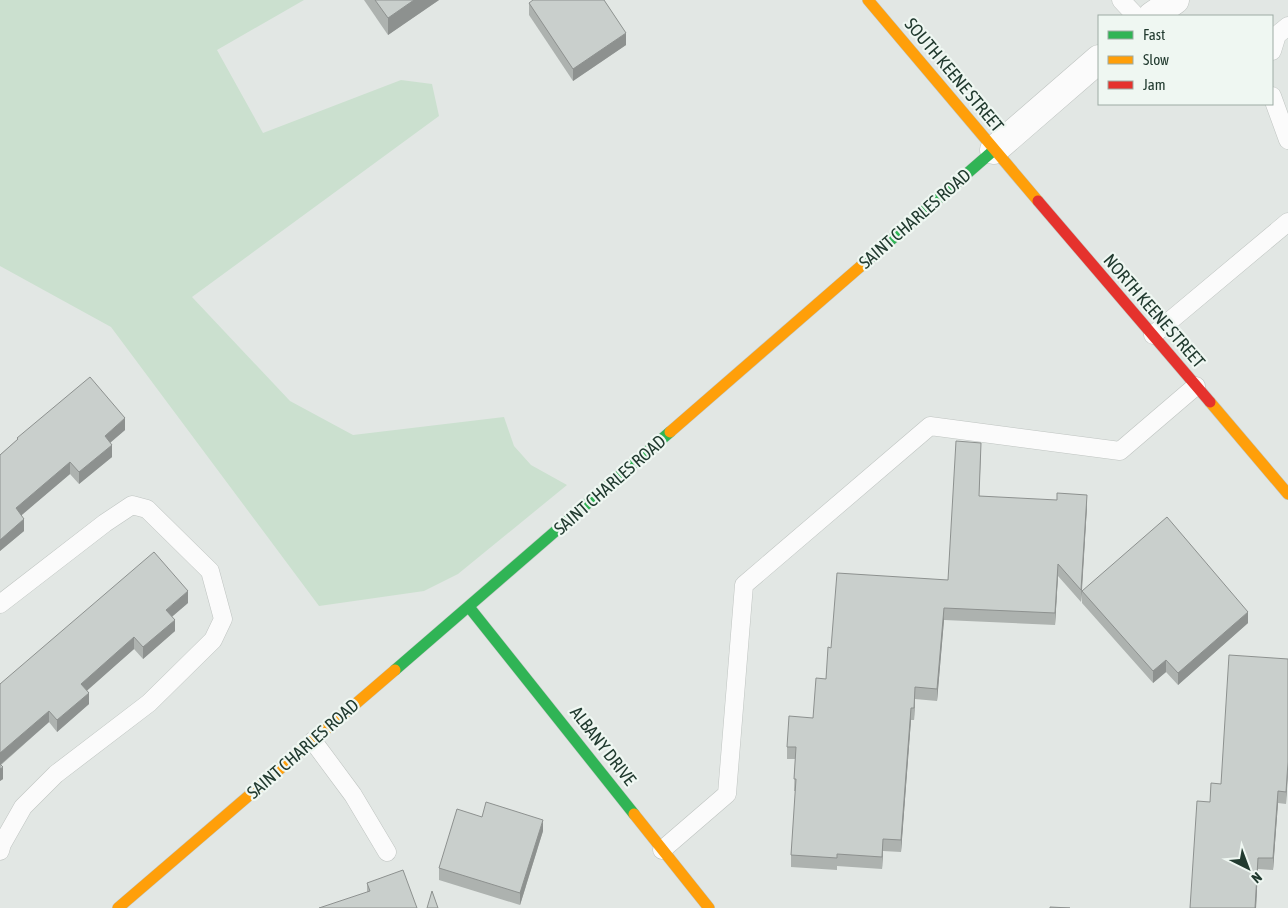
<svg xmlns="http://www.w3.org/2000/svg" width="1288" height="908" font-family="'Asap Condensed',sans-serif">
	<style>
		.green { fill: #cbe0cf }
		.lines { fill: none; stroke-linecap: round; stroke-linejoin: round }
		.lane-casing { stroke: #bfc4c1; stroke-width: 19 }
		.street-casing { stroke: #bfc4c1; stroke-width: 29 }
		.fast-casing { stroke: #bec5c1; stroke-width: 12 }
		.slow-casing { stroke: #bec5c1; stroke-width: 12 }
		.jam-casing { stroke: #bec5c1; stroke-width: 12 }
		.lane { stroke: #fbfbfb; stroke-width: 18 }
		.street { stroke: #fbfbfb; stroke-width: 28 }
		.fast { stroke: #30b455; stroke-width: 11 }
		.slow { stroke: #ff9f0a; stroke-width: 11 }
		.jam { stroke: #e5322d; stroke-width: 11 }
		.wall { fill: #adb2af }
		.shaded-wall { fill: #8d918f }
		.building { fill: #c9cfcc; stroke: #8d918f }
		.labels { text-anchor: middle; stroke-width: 4.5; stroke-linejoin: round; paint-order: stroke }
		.street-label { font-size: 18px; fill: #213a2f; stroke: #eff7f2 }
	</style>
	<rect width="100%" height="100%" fill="#e2e7e4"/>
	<path class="green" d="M0,0H304L217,50L263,133L401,80L432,84L439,116L192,297L290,401L353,435L504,417L514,446L531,465L567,485L458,574L424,591L319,606L111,327L0,266Z"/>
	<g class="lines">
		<defs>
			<g id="lane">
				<path d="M1121,0L1136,16"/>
				<path d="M1272,51L1277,35L1288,26"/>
				<path d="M1272,96L1288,140"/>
				<path d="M1153,335L1288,222"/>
				<path d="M0,604L105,523L132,505L147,509L210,571L223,619L213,640L149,703L56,774L23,807L2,844L0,851"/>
				<path d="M313,741L353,795L387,852"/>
				<path d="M662,850L727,794L744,585L930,426L1120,451L1196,386"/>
			</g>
			<g id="street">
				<path d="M1152,16L1175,0"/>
				<path d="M994,150L1099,59"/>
			</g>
			<g id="fast">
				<path d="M861,266L994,150"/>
				<path d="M469,607L634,814"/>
				<path d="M395,670L670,432"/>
			</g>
			<g id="slow">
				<path d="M868,0L1038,201"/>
				<path d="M1210,402L1288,494"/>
				<path d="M670,432L861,266"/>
				<path d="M634,814L709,908"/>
				<path d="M118,908L395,670"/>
			</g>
			<path id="jam" d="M1038,201L1210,402"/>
		</defs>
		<use href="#lane" class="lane-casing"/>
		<use href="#street" class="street-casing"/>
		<use href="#fast" class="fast-casing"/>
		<use href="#slow" class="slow-casing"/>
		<use href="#jam" class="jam-casing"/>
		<use href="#lane" class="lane"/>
		<use href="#street" class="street"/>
		<use href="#fast" class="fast"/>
		<use href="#slow" class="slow"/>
		<use href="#jam" class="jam"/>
	</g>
	<g class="wall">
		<path d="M364,0H439L388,35Z"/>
		<path d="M529,3L626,45L573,81L529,15Z"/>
		<path d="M125,430L110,443L112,457L79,484L70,474L21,515L24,531L0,551V455L17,440V438Z"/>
		<path d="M981,454L979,496L1087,506L1082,591L1248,623L1178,685L1166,672L1153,683L1082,603V592L1081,602L1058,576L1055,625L944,620L937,701L915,699L914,720H911L901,852L883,851L882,869L837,866V870L791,867V855L796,791H794L795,759H787V747L813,718L826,679L831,648L948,580Z"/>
		<path d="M188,603L172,616L175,631L143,659L134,649L87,690L89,704L57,732L49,722L1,765L3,779L0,781V684Z"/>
		<path d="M1288,659L1286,804L1278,803L1273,870L1258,869L1256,908H1190L1210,802L1221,784Z"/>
		<path d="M543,831L520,905L439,880V868Z"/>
		<path d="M367,883L417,908L367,892Z"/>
	</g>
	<g class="shaded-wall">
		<path d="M414,0H439L388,35V18Z"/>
		<path d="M626,33V45L573,81V69Z"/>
		<path d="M125,418V430L105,447V436Z"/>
		<path d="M112,445V457L79,484V472Z"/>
		<path d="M70,462V474L16,520V508Z"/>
		<path d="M1087,495V506L1081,602V590Z"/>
		<path d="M24,519V531L0,551V540Z"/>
		<path d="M1058,564V576L1055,625V613Z"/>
		<path d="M188,591V603L166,622V610Z"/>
		<path d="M944,608V620L937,701V689Z"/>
		<path d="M1248,612V623L1178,685V673Z"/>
		<path d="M175,620V631L143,659V647Z"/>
		<path d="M134,637V649L81,696V684Z"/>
		<path d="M1166,660V672L1153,683V671Z"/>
		<path d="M915,687V699L914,720V708Z"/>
		<path d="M89,693V704L57,732V720Z"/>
		<path d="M911,708V720L901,852V840Z"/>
		<path d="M49,711V722L0,765V753Z"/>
		<path d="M1288,762V774L1286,804V792Z"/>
		<path d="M3,767V779L0,781V769Z"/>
		<path d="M1278,791V803L1273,870V858Z"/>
		<path d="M543,820V831L520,905V893Z"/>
		<path d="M883,839V851L882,869V857Z"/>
		<path d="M1258,858V869L1256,908H1255Z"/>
	</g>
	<g class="building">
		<path d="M375,0H414L388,18Z"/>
		<path d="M533,0H604L626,33L573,69L529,3Z"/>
		<path d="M90,377L125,418L105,436L112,445L79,472L70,462L16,508L24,519L0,540V455L18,439L17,438Z"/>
		<path d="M956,441L981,443L979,496L1057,500V493L1087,495L1081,590L1058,564L1055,613L944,608L937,689L915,687L914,708H911L901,840L883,839L882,857L837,854V858L791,855L796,779H794L796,747H787L789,716L813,718L816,678L826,679L828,647L831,648L837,573L948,580Z"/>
		<path d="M1167,517L1248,612L1178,673L1166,660L1153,671L1082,591Z"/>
		<path d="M154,552L188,591L166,610L175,620L143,647L134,637L81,684L89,693L57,720L49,711L0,753V684Z"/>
		<path d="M1229,655L1288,659V762L1286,792L1278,791L1273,858H1258L1255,908H1190L1197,801L1210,802L1211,783L1221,784Z"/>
		<path d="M0,764L3,767L0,769Z"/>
		<path d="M486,802L543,820L520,893L439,868L457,809L482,817Z"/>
		<path d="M403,870L417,908H319L370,891L367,883Z"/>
		<path d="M432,891L438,908H427Z"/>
		<path d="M1050,907L1070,908H1050Z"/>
	</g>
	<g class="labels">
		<g class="street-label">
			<text transform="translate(954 75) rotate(50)" y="6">SOUTH KEENE STREET</text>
			<text transform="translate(915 219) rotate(-41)" y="6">SAINT CHARLES ROAD</text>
			<text transform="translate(1154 311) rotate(49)" y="6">NORTH KEENE STREET</text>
			<text transform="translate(610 485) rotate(-41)" y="6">SAINT CHARLES ROAD</text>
			<text transform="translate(603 746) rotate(52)" y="6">ALBANY DRIVE</text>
			<text transform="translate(303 749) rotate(-41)" y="6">SAINT CHARLES ROAD</text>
		</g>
	</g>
	<rect x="1098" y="15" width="175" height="90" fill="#eff7f2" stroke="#9daba4"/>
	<rect x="1108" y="31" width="25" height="8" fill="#30b455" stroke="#9daba4"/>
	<text x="1143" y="40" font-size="15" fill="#213a2f">Fast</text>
	<rect x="1108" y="56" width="25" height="8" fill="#ff9f0a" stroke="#9daba4"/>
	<text x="1143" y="65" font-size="15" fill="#213a2f">Slow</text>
	<rect x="1108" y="81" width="25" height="8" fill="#e5322d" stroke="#9daba4"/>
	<text x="1143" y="90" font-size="15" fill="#213a2f">Jam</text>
	<g transform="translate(1248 868) rotate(138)" stroke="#eff7f2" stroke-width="4" paint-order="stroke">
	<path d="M0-4L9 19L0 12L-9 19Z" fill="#213a2f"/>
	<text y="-8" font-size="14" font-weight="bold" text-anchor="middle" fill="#213a2f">N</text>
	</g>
</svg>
